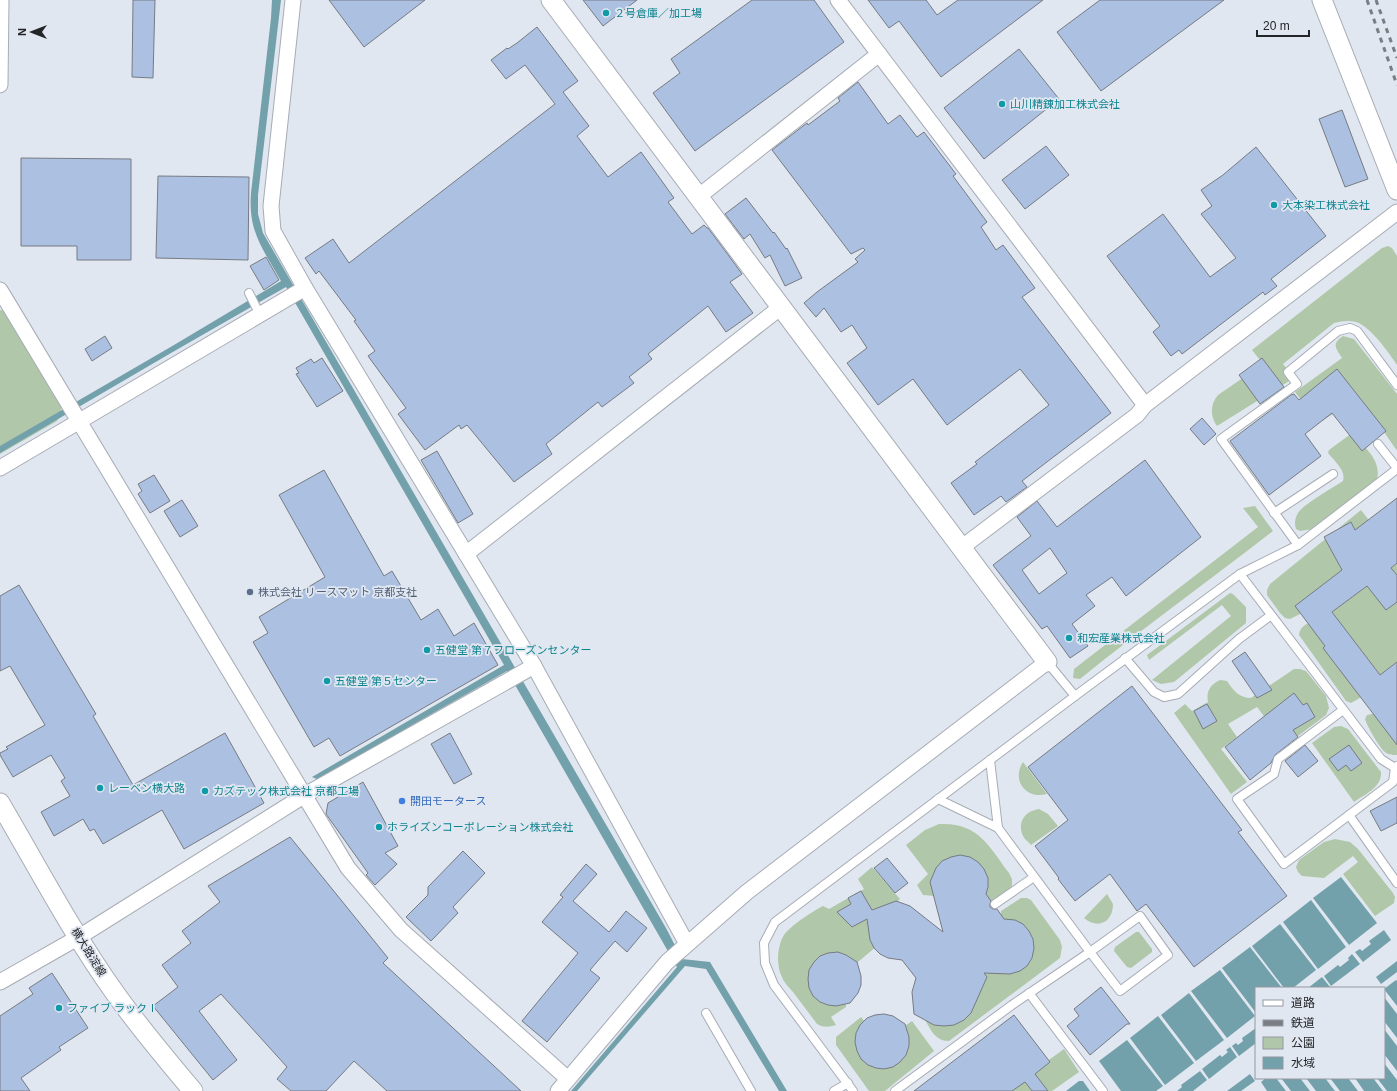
<svg xmlns="http://www.w3.org/2000/svg" width="1397" height="1091" font-family="Arial,'Noto Sans JP',sans-serif">
	<style>
		.green { fill: #b0c8a9 }
		.water { fill: #73a1ab }
		.building { fill: #acc0e1; stroke: #767b83; fill-rule: evenodd }
		.lines { fill: none; stroke-linecap: round; stroke-linejoin: round }
		.service-casing { stroke: #a7acb5; stroke-width: 10 }
		.minor-casing { stroke: #a7acb5; stroke-width: 17 }
		.tertiary-casing { stroke: #a7acb5; stroke-width: 21 }
		.service { stroke: #fff; stroke-width: 8 }
		.minor { stroke: #fff; stroke-width: 15 }
		.tertiary { stroke: #fff; stroke-width: 19 }
		.rail { stroke: #7a7e84; stroke-width: 3; stroke-dasharray: 5 5; stroke-linecap: butt }
		.culture-dot { fill: #0f9aa8; stroke: #e1e7f0; stroke-width: 1.5 }
		.service-dot { fill: #5c6f8a; stroke: #e1e7f0; stroke-width: 1.5 }
		.shop-dot { fill: #3f7fe0; stroke: #e1e7f0; stroke-width: 1.5 }
		.labels { text-anchor: middle; stroke-width: 3.5; stroke-linejoin: round; paint-order: stroke }
		.culture-label { font-size: 11px; fill: #0d838f; stroke: #e1e7f0; text-anchor: start }
		.service-label { font-size: 11px; fill: #4e5e75; stroke: #e1e7f0; text-anchor: start }
		.shop-label { font-size: 11px; fill: #366cbe; stroke: #e1e7f0; text-anchor: start }
		.street-label { font-size: 11px; fill: #232528; stroke: #e1e7f0 }
	</style>
	<rect width="100%" height="100%" fill="#e1e7f0"/>
	<g class="green">
		<path d="M1388,246L1392,248L1397,256V365C1389,353 1370,326 1356,322C1349,320 1342,321 1334,323L1283,364L1294,378L1217,426C1210,417 1210,404 1218,395L1263,364L1252,350L1382,248Z"/>
		<path d="M0,310L6,311L62,407L57,421L0,454Z"/>
		<path d="M1343,336L1354,339L1397,394V450L1395,448L1382,429L1336,412L1319,423L1295,392L1342,358C1336,348 1331,344 1343,336Z"/>
		<path d="M1352,433C1364,447 1382,460 1377,480L1313,529L1300,531L1296,529C1294,524 1295,518 1298,513C1304,504 1332,488 1343,481C1346,470 1335,462 1328,453L1329,450Z"/>
		<path d="M1255,506L1273,531C1209,581 1143,628 1080,679L1073,678L1074,669L1258,527L1243,508Z"/>
		<path d="M1361,510L1386,542L1304,612L1290,619L1285,618L1280,613L1267,595V590L1270,584Z"/>
		<path d="M1397,563V662L1380,675L1332,612Z"/>
		<path d="M1230,593L1233,594L1246,607V623L1174,682L1161,684L1152,680L1231,616L1222,605L1149,660L1147,655Z"/>
		<path d="M1310,622L1365,695L1351,703L1346,701L1299,635C1300,627 1304,626 1310,622Z"/>
		<path d="M1294,669H1300L1306,671L1326,696L1329,708L1326,715L1286,745L1257,707L1228,724L1237,737L1221,749L1247,782L1231,794L1174,713L1185,704L1192,711L1208,702C1206,691 1210,685 1220,680L1227,681C1233,690 1239,698 1251,698Z"/>
		<path d="M1376,713L1397,742V755C1393,755 1388,755 1385,752C1379,747 1367,726 1365,719L1367,715Z"/>
		<path d="M1341,726L1348,729L1381,772C1382,787 1366,794 1354,802L1312,743L1334,727Z"/>
		<path d="M1023,762L1047,794C1026,800 1011,780 1023,762Z"/>
		<path d="M1039,809L1048,814L1058,826L1031,845C1029,842 1025,840 1023,836C1017,822 1025,811 1039,809Z"/>
		<path d="M939,824C978,822 988,845 1009,873L1012,879V886L1007,894L994,901L923,895L917,885L928,874L906,845L925,830Z"/>
		<path d="M1335,839L1350,842L1358,849L1393,893L1395,897L1394,903L1375,916L1343,874L1358,862L1353,856L1324,878L1302,876L1298,872L1296,867L1299,860L1324,842Z"/>
		<path d="M872,867L900,899L874,924L877,946L846,972V1007L831,1017L836,1025C829,1027 824,1028 817,1024C809,1013 801,1003 793,992C789,987 784,983 782,977C776,966 777,946 784,935C790,926 813,911 823,906L829,909L864,889L858,879Z"/>
		<path d="M1107,894L1113,904C1113,922 1098,930 1084,918Z"/>
		<path d="M1021,898H1027L1031,900L1060,940L1062,947L1060,958L949,1041C934,1041 930,1028 923,1016L994,962L1001,911Z"/>
		<path d="M1136,932H1139L1152,949V952L1131,968L1127,967L1114,951L1115,947Z"/>
		<path d="M861,1017L865,1022L905,1026L912,1021L934,1051L885,1091H869L836,1045V1037Z"/>
		<path d="M1064,1049L1079,1072L1052,1091H1006Z"/>
	</g>
	<g class="water">
		<path d="M272,0H281L258,195V214L263,233L666,928L682,959L710,962L787,1091H779L706,969L685,966L577,1091H571L677,967L507,671L414,724L319,780L312,777L504,665L286,287L171,353L0,453V446L174,345L281,281C263,249 248,232 251,193L271,18Z"/>
		<path d="M1341,877L1377,923L1349,945L1313,898Z"/>
		<path d="M1311,900L1346,947L1318,969L1283,922Z"/>
		<path d="M1280,924L1316,970L1293,988H1284L1252,946Z"/>
		<path d="M1384,930L1391,940L1363,962L1355,952L1360,949L1362,951L1371,944L1369,941Z"/>
		<path d="M1250,947L1282,988H1256V1013L1222,968Z"/>
		<path d="M1352,954L1360,964L1331,986L1324,976L1338,965L1340,967L1349,960L1348,958Z"/>
		<path d="M1397,961V972L1381,984L1376,977Z"/>
		<path d="M1220,970L1255,1016L1227,1038L1191,991Z"/>
		<path d="M1322,977L1330,987L1328,988H1308Z"/>
		<path d="M1396,980L1397,981V1006L1384,989Z"/>
		<path d="M1189,993L1224,1040L1196,1061L1161,1015Z"/>
		<path d="M1384,997L1397,1014V1038L1384,1021Z"/>
		<path d="M1158,1016L1194,1063L1165,1085L1130,1038Z"/>
		<path d="M1256,1028V1043L1239,1056L1232,1046L1236,1043L1238,1045L1243,1041L1242,1038Z"/>
		<path d="M1384,1029L1397,1046V1071L1384,1054Z"/>
		<path d="M1127,1040L1163,1086L1156,1091H1121L1099,1061Z"/>
		<path d="M1230,1047L1237,1057L1209,1079L1202,1069L1220,1055L1222,1057L1228,1052L1226,1050Z"/>
		<path d="M1384,1063L1397,1080V1091H1387L1377,1078H1384Z"/>
		<path d="M1200,1071L1207,1080L1193,1091H1177L1182,1087L1181,1085Z"/>
		<path d="M1250,1074L1255,1081L1241,1091H1227Z"/>
		<path d="M1266,1078H1276L1286,1091H1267L1261,1082Z"/>
		<path d="M1281,1078H1300L1310,1091H1291Z"/>
		<path d="M1306,1078H1325L1335,1091H1316Z"/>
		<path d="M1330,1078H1348L1358,1091H1340Z"/>
		<path d="M1355,1078H1373L1383,1091H1364Z"/>
		<path d="M1079,1081H1083L1090,1091H1066Z"/>
	</g>
	<g class="building">
		<path d="M133,0H155L153,78L132,77Z"/>
		<path d="M329,0H425L364,47Z"/>
		<path d="M583,0H637L603,26Z"/>
		<path d="M752,0H814L844,42L695,151L653,93L680,73L671,59Z"/>
		<path d="M868,0H926L937,15L958,0H1043L941,77L899,21L889,28Z"/>
		<path d="M1100,0H1224L1101,91L1057,32Z"/>
		<path d="M537,27L578,81L563,92L589,126L577,136L608,177L641,152L674,198L668,202L692,234L704,225L707,228H708L726,252L742,274L730,282L753,313L726,332L708,306L648,354L652,359L629,377L634,383L602,407L598,402L546,444L552,454L514,482L467,425L461,429L459,425L425,450L398,414L406,408L368,356L375,351L354,321L356,320L319,271L316,274L305,258L333,239L349,263L555,104L525,65L506,79L491,60L507,48L508,49L517,43Z"/>
		<path d="M1019,49L1059,99L984,159L944,108Z"/>
		<path d="M858,82L888,124L900,115L917,137L924,132L956,174L953,176L987,222L981,227L996,250L1003,245L1035,288L1022,297L1111,413L1022,481L1027,487L1006,502L1001,496L974,515L951,483L977,464L975,462L1049,405L1020,369L947,425L913,379L878,405L847,363L867,348L852,325L841,332L824,308L816,317L804,303L817,292L858,262L855,259L865,250L863,248L851,254L772,150L807,123L808,125L840,101L838,98Z"/>
		<path d="M1342,110L1368,179L1345,187L1319,119Z"/>
		<path d="M1046,146L1069,175L1025,209L1002,180Z"/>
		<path d="M1256,147L1326,236L1271,279L1277,286L1265,295L1263,292L1182,354L1179,350L1171,356L1153,332L1160,326L1107,256L1163,214L1210,277L1236,258L1201,214L1212,206L1201,190L1223,175Z"/>
		<path d="M21,158L131,159V260H77V246H21Z"/>
		<path d="M158,176L249,177L248,260L156,258Z"/>
		<path d="M746,198L773,233L774,232L786,249L787,248L802,278L785,286L770,255L765,258L750,234L744,239L725,214Z"/>
		<path d="M266,257L279,280L264,290L250,266Z"/>
		<path d="M105,336L112,348L92,361L85,349Z"/>
		<path d="M322,358L343,391L317,407L296,374L299,373L296,368L311,359L314,363Z"/>
		<path d="M1262,358L1284,387L1260,404L1239,375Z"/>
		<path d="M1337,369L1386,431L1362,451L1332,413L1305,434L1321,456L1269,495L1230,441L1291,395L1294,394L1299,400Z"/>
		<path d="M1202,418L1216,434L1204,445L1190,429Z"/>
		<path d="M437,451L473,514L458,523L421,460Z"/>
		<path d="M1145,460L1201,537L1126,596L1112,577L1086,595L1095,606L1072,624L1088,646L1070,658L1047,626L1042,629L993,565L1031,536L1017,517L1037,501L1057,527ZM1050,548L1067,573L1039,594L1022,570Z"/>
		<path d="M324,470L384,576L392,571L421,620L438,609L454,636L474,623L498,665L340,756L329,738L314,747L253,642L268,633L259,617L325,577L279,495Z"/>
		<path d="M154,475L170,501L150,513L138,494L142,491L138,484Z"/>
		<path d="M1397,498V563L1391,568L1397,575V602L1386,610L1367,586L1332,612L1380,675L1397,662V745L1323,648L1325,646L1295,606L1342,570L1324,537L1351,522L1355,530Z"/>
		<path d="M182,500L198,526L180,537L164,511Z"/>
		<path d="M19,585L96,714L93,716L133,785L225,733L264,803L184,849L162,810L103,844L94,829L90,831L83,819L54,836L41,812L70,796L61,781L65,778L51,755L13,777L0,755V753L8,749L6,747L45,725L10,666L0,671V596Z"/>
		<path d="M1245,652L1272,690L1257,698L1232,661Z"/>
		<path d="M1132,686L1242,830L1238,832L1287,896L1194,967L1146,904L1137,911L1110,874L1075,901L1058,879L1059,878L1035,846L1068,820L1028,767Z"/>
		<path d="M1294,693L1303,705L1307,703L1315,717L1293,730L1298,737L1275,755L1271,763L1250,780L1225,747Z"/>
		<path d="M1207,704L1217,721L1203,729L1194,711Z"/>
		<path d="M450,733L472,774L454,784L431,744Z"/>
		<path d="M1305,745L1318,761L1298,777L1285,761Z"/>
		<path d="M1349,745L1362,763L1351,771L1346,765L1338,771L1329,759Z"/>
		<path d="M363,782L398,846L385,853L397,864L375,885L366,875L368,873L326,814L328,803Z"/>
		<path d="M1397,797V823L1381,831L1370,811Z"/>
		<path d="M290,837L388,958L383,963L521,1091H387L354,1061L326,1091H291L277,1079L287,1067L221,994L199,1011L237,1060L213,1080L153,1006L178,987L162,965L191,943L182,931L220,902L208,886Z"/>
		<path d="M463,851L485,873L453,907L458,913L431,941L406,917L428,895V887Z"/>
		<path d="M960,855L970,857L978,862L984,869L988,878V887L986,894L991,901L990,904V907L993,909H997L1004,919L1015,920L1023,924L1029,931L1033,939L1034,948L1032,958L1027,966L1020,971L1010,974L984,973L987,977L971,1013L964,1020L954,1025L944,1026L934,1025L914,1014L912,992L916,978L902,960L888,958L880,954L874,948L870,940L867,919L852,927L837,912L851,904L848,898L861,891L872,910L896,901L910,906L943,932L930,882L936,868L942,861L951,857Z"/>
		<path d="M887,858L908,883L895,893L874,868Z"/>
		<path d="M586,864L597,874L573,901L609,932L626,911L647,928L627,952L615,941L590,970L600,978L547,1042L522,1021L578,953L542,922L563,897L560,895Z"/>
		<path d="M838,952L846,955L857,962L861,976V985L858,993L850,1003L836,1006L828,1005L820,1002L813,996L809,988L808,979L809,970L814,962L820,956L828,953Z"/>
		<path d="M52,973L88,1028L59,1047L61,1050L21,1078L30,1091H0V1016L33,994L29,988Z"/>
		<path d="M1101,987L1130,1024H1127L1090,1055L1067,1026L1079,1016L1074,1009Z"/>
		<path d="M884,1014L893,1016L905,1024L909,1037V1046L906,1055L900,1062L893,1067L884,1069L876,1068L868,1065L861,1059L857,1051L855,1042L856,1033L860,1025L867,1018L875,1015Z"/>
		<path d="M1014,1015L1050,1062L1035,1074L1048,1091H1032L1025,1082L1012,1091H914Z"/>
	</g>
	<g class="lines">
		<defs>
			<g id="service">
				<path d="M249,293L260,315"/>
				<path d="M1378,444L1397,468"/>
				<path d="M1274,513L1333,474"/>
				<path d="M1298,545L1221,439L1297,384L1288,372L1338,331L1350,328L1357,331L1397,385"/>
				<path d="M1240,574L1381,759L1395,768"/>
				<path d="M1125,658L1154,692L1164,697L1178,694L1239,639L1270,616"/>
				<path d="M1047,662L1075,696L1240,574L1298,545L1397,469"/>
				<path d="M1343,710L1278,759L1274,774L1237,799L1284,864L1393,782L1395,768L1397,766"/>
				<path d="M938,799L998,828"/>
				<path d="M1349,815L1397,883"/>
				<path d="M995,904L1034,877"/>
				<path d="M1140,916L1168,955L1120,991L1090,952Z"/>
				<path d="M1029,993L1103,1091"/>
				<path d="M706,1013L751,1091"/>
				<path d="M834,1091L848,1083"/>
				<path d="M853,1091L774,985L765,963L764,943L775,922L1075,696"/>
				<path d="M895,1091L1012,1005L1090,952L998,828L990,760"/>
			</g>
			<g id="minor">
				<path d="M293,0L271,206L273,231L305,288L534,666L687,944"/>
				<path d="M838,0L1145,405"/>
				<path d="M0,85L1,0"/>
				<path d="M698,197L879,54"/>
				<path d="M0,290L348,868L401,930L568,1079"/>
				<path d="M0,468L305,288"/>
				<path d="M961,548L1137,415L1145,405L1397,212"/>
				<path d="M466,554L781,307"/>
				<path d="M0,982L79,937L305,795L534,666"/>
				<path d="M558,1091L667,962L747,892L1047,662"/>
			</g>
			<g id="tertiary">
				<path d="M551,0L1047,662"/>
				<path d="M1322,0L1397,190"/>
				<path d="M0,803C37,866 72,933 115,993C139,1027 166,1059 193,1091"/>
			</g>
		</defs>
		<use href="#service" class="service-casing"/>
		<use href="#minor" class="minor-casing"/>
		<use href="#tertiary" class="tertiary-casing"/>
		<use href="#service" class="service"/>
		<use href="#minor" class="minor"/>
		<use href="#tertiary" class="tertiary"/>
		<g class="rail">
			<path d="M1367,0L1397,85"/>
			<path d="M1376,0L1397,58"/>
		</g>
	</g>
	<g class="culture-dot">
		<circle cx="606" cy="13" r="4"/>
		<circle cx="1002" cy="104" r="4"/>
		<circle cx="1274" cy="205" r="4"/>
		<circle cx="1069" cy="638" r="4"/>
		<circle cx="427" cy="650" r="4"/>
		<circle cx="327" cy="681" r="4"/>
		<circle cx="100" cy="788" r="4"/>
		<circle cx="205" cy="791" r="4"/>
		<circle cx="379" cy="827" r="4"/>
		<circle cx="59" cy="1008" r="4"/>
	</g>
	<circle class="service-dot" cx="250" cy="592" r="4"/>
	<circle class="shop-dot" cx="402" cy="801" r="4"/>
	<g class="labels">
		<g class="culture-label">
			<text x="614" y="17">２号倉庫／加工場</text>
			<text x="1010" y="108">山川精錬加工株式会社</text>
			<text x="1282" y="209">大本染工株式会社</text>
			<text x="1077" y="642">和宏産業株式会社</text>
			<text x="435" y="654">五健堂 第７フローズンセンター</text>
			<text x="335" y="685">五健堂 第５センター</text>
			<text x="108" y="792">レーベン横大路</text>
			<text x="213" y="795">カズテック株式会社 京都工場</text>
			<text x="387" y="831">ホライズンコーポレーション株式会社</text>
			<text x="67" y="1012">ファイブ ラックⅠ</text>
		</g>
		<g class="service-label">
			<text x="258" y="596">株式会社 リースマット 京都支社</text>
		</g>
		<g class="shop-label">
			<text x="410" y="805">開田モータース</text>
		</g>
		<g class="street-label">
			<text transform="translate(89 952) rotate(58)" y="4">横大路淀線</text>
		</g>
	</g>
	<rect x="1255" y="987" width="130" height="92" fill="#e1e7f0" stroke="#9599a0"/>
	<rect x="1263" y="1000" width="20" height="6" fill="#ffffff" stroke="#9599a0"/>
	<text x="1291" y="1007" font-size="12" fill="#232528">道路</text>
	<rect x="1263" y="1020" width="20" height="6" fill="#7a7e84" stroke="#9599a0"/>
	<text x="1291" y="1027" font-size="12" fill="#232528">鉄道</text>
	<rect x="1263" y="1037" width="20" height="12" fill="#b0c8a9" stroke="#9599a0"/>
	<text x="1291" y="1047" font-size="12" fill="#232528">公園</text>
	<rect x="1263" y="1057" width="20" height="12" fill="#73a1ab" stroke="#9599a0"/>
	<text x="1291" y="1067" font-size="12" fill="#232528">水域</text>
	<g transform="translate(32 32) rotate(270)" stroke="#e1e7f0" stroke-width="3" paint-order="stroke">
	<path d="M0-3L7 15L0 10L-7 15Z" fill="#232528"/>
	<text y="-6" font-size="11" font-weight="bold" text-anchor="middle" fill="#232528">N</text>
	</g>
	<path d="M1257 30v6h52v-6" fill="none" stroke="#232528" stroke-width="2"/>
	<text x="1263" y="30" font-size="12" fill="#232528" stroke="#e1e7f0" stroke-width="3" paint-order="stroke">20 m</text>
</svg>
